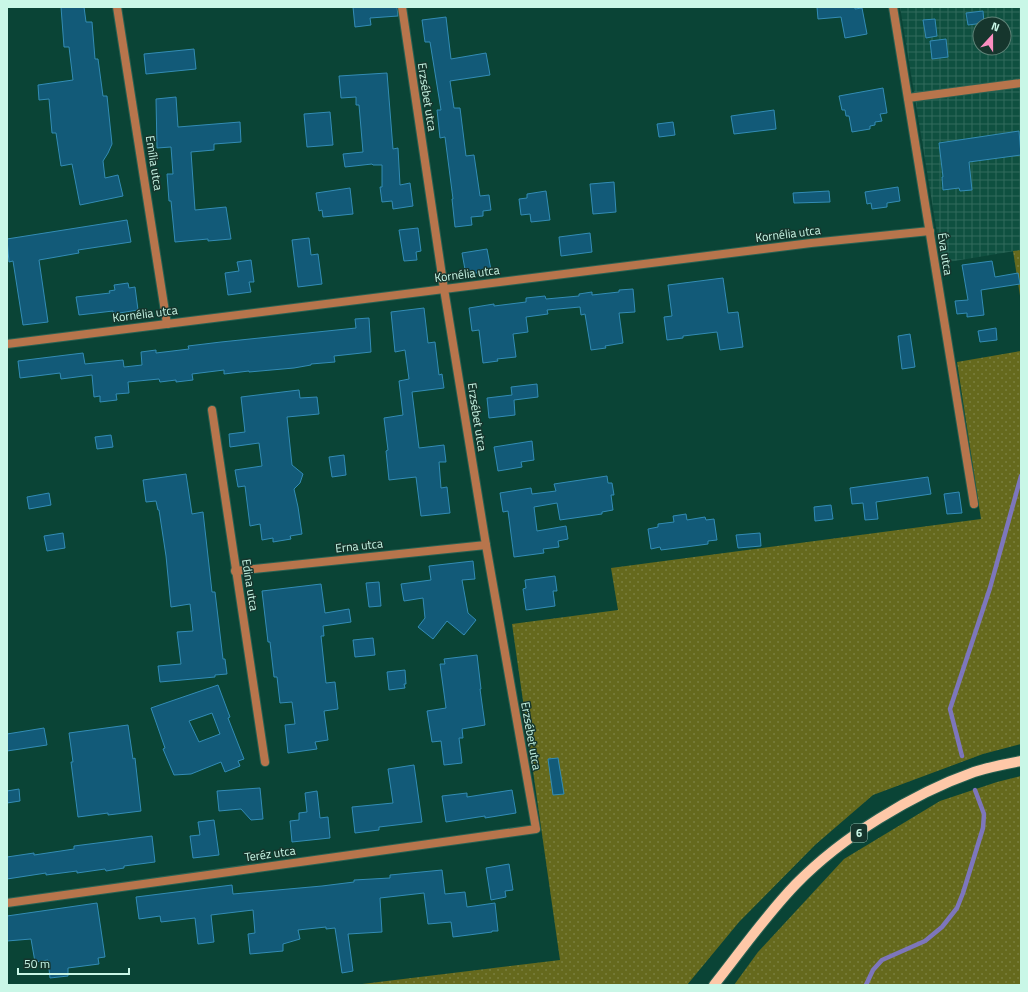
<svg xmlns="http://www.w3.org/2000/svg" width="1028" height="992" font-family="'Titillium Web',sans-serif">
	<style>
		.industrial { fill: url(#industrial-grid); fill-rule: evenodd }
		.grass { fill: url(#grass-dots) }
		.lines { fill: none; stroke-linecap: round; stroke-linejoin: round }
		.stream { stroke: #7d76bc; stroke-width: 4.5 }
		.building { fill: #125a78; stroke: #338cb5; fill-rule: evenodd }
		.street-casing { stroke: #296152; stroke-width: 10 }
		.primary-casing { stroke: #296152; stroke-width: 12 }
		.street { stroke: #b7754c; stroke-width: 8 }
		.primary { stroke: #fec8a8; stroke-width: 10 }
		.labels { text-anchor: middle; stroke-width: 3; stroke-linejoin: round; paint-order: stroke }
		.shield { fill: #16362d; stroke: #93bdaf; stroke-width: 1 }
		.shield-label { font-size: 11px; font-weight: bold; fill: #c9f7e7 }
		.street-label { font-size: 12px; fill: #c9f7e7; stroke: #16362d }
	</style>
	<defs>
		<pattern id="industrial-grid" width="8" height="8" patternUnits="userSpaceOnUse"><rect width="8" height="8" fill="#0f5040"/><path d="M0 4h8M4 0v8" fill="none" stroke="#316a5c"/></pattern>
		<pattern id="grass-dots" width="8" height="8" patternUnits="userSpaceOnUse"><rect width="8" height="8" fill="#65691d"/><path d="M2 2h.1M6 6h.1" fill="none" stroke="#7a7f3e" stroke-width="1.8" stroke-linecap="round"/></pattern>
	</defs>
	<rect width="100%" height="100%" fill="#0a4436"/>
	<path class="industrial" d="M900,7H1021V250L942,263ZM980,24H1004V48H980Z"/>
	<g class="grass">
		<path d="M1021,250V302L1013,251Z"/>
		<path d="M1021,351V744L983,754L873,795L815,845L739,922L687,985H354L560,960L512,624L618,610L611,568L981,519L957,362Z"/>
		<path d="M1021,776V985H734L758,952L844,859L940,801L997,782Z"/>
	</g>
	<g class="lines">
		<g class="stream">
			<path d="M962,756L950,709L990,588L1021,476"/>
			<path d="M866,985L873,970L882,960L925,941L942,927L957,908L963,893L983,828L984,814L975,790"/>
		</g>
	</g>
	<g class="building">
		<path d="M61,7H84L86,22H92L95,59H98L103,96H107L112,144L108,153L103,161L105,178L118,175L123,196L80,205L72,164L61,166L56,133H52L49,99L39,100L38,85L73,80L69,47H64Z"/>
		<path d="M353,7H397L398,16L370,18L371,25L355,27Z"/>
		<path d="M817,7H855V9L862,8L867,34L845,38L841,17L818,19Z"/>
		<path d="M983,11L984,23L968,25L966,13Z"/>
		<path d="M446,17L451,59L486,53L490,75L450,81L454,108H460L466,156L474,155L480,196L489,195L491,210L483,211V216L471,217L472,225L455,227L452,199H453L445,137L440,138L437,110H441L430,42H425L422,20Z"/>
		<path d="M935,19L937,36L926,38L923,20Z"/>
		<path d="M946,39L948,57L932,59L930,41Z"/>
		<path d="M194,49L196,69L146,74L144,54Z"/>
		<path d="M387,73L393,149L398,148L400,185L410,183L413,206L393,209L392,201L382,202L380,187H382V165H373L372,164L345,167L343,154L363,152L359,105H356V97L341,98L339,76Z"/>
		<path d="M883,88L887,113L880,114L882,121L875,122V125L870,126V129L852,132L849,116H846L845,110H842L839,96Z"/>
		<path d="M176,97L178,127L240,122L241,142L214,144V150L191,152L195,210L226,207L231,239L208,241V239L175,242L171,201H169L167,174H173L171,147L157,148L156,99Z"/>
		<path d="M774,110L776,129L734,134L731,116Z"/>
		<path d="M330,112L333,145L307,147L304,114Z"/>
		<path d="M673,122L675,135L659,137L657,124Z"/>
		<path d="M1019,131L1021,155L969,162L972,190L960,191L959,188L943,190L942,177H943L939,143Z"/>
		<path d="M614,182L616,212L593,214L590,184Z"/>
		<path d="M898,187L900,201L887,203V207L872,209L871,203L867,204L865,192Z"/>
		<path d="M350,188L353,214L323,217L322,210L319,211L316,193Z"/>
		<path d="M546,191L550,220L531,222L530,214L521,215L519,199L527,198V194Z"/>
		<path d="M829,191L830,202L794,203L793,193Z"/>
		<path d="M127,220L131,242L78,250L79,253L39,260L48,322L23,325L13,261L9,262L7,239Z"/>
		<path d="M418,228L421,251L416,252L417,260L404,261L399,230Z"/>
		<path d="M590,233L592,252L561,256L559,237Z"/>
		<path d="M309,238L311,255L318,254L322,284L298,287L292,240Z"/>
		<path d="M487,249L491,270L466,275L462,253Z"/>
		<path d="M251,260L254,282H249L251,292L228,295L225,273L239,271L237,262Z"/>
		<path d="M992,261L995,277L1018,273L1020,284L981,290L984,315L967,317V313L957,314L955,301L968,300L962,265Z"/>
		<path d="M723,278L728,313L738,312L743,347L720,350L717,332L683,336V338L667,340L664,317L672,316L668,285Z"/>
		<path d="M128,283L129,288L135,287L138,310L113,314V311L79,315L76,297L110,293L109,291L115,290L114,285Z"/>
		<path d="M633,289L635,312L619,313L623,343L605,346L606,348L591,350L585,314L581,315L580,307L547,310L548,314L526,317L528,332L513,334L516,357L497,359L498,361L483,363L479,330L472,331L469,308L494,304V306L526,302V298L545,296L546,299L579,296V294L592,292V295L619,292V290Z"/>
		<path d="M424,308L428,343L435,342L439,375L442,374L444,388L412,392L419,448L444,445L446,462H439L441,488L447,487L450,513L421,516L416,477L389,480L386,451L388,450L384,418L403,415L399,381L409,379L405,350L395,352L391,312Z"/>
		<path d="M369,318L371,352L334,356L335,362L311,364V365L294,368L249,372V371L224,374V370L192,374L193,380L176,382V380L160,382L159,379L128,382L129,393L116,394L117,400L100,402V396L94,397L92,375L61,379L60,373L20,378L18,361L83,353L85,364L123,360L124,367L142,365L141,352L156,350V353L189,349L188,346L221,342L356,328L355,319Z"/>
		<path d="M996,328L997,340L980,342L978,331Z"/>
		<path d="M910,334L915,367L902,369L898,336Z"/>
		<path d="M537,384L538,397L514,400L515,415L489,418L487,398L512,395L511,387Z"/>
		<path d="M299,390L300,398L317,397L319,414L287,417L292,465L303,474L300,483L294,489L298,507L302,534L290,536L291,539L273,542V538L262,540L260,524L250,526L245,486L238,487L235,470L262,466L259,443L230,447L229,434L245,432L241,397Z"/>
		<path d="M111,435L113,447L97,449L95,437Z"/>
		<path d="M532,441L534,460L521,462L522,467L498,471L494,447Z"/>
		<path d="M344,455L346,475L332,477L329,457Z"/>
		<path d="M186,474L192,514L203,512L212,592H215L223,659H225L227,674L215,675V677L160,682L158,666L181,664L177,632L193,631L190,604L171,607L166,556L159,510H158L156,501L146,502L143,480Z"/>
		<path d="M607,476L608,483H612L614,495H611L613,510L602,512V514L560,520L557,503L534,507L537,531L566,526L568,539L558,541L559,547L543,549L544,553L514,557L508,511L503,512L500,493L531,488L532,494L556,491L554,484Z"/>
		<path d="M928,477L931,494L876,502L878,519L865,520L863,503L852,504L850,488Z"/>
		<path d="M959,492L962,513L947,514L944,494Z"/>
		<path d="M49,493L51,505L29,509L27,497Z"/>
		<path d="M831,505L833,519L815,521L814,507Z"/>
		<path d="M686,514L687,520L705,517L706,520L714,519L717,540L708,541V544L693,546L661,550L660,547L651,549L648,529L658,527V524L674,522L673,516Z"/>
		<path d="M63,533L65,548L47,551L44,536Z"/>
		<path d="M760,533L761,546L738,548L736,535Z"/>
		<path d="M473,561L475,579L462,580L468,613L476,620L464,635L447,621L433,639L418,627L425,618L423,598L404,601L401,584L431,580L429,566Z"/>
		<path d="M555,576L557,591H553L555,606L526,610L523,589L526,588L525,580Z"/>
		<path d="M379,582L381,606L369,607L366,583Z"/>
		<path d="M321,584L325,613L349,609L351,622L323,626L324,636H321L326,683L335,682L338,709L324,711L328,740L315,742L317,749L288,753L285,725L295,724L292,702L280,703L277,677H274L270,642H268L262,591Z"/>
		<path d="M373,638L375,655L355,657L353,640Z"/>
		<path d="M477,655L481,689H480L485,725L462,729L463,738H459L462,763L444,765L441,741L432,742L427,711L446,708L440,664H445L444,659Z"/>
		<path d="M405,670L406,684H404L405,688L389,690L387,672Z"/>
		<path d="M218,685L230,717L228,718L244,759L238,761L240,766L225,772L221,762L191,774L174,775L163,749L165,748L151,708ZM212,713L220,734L199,742L189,721Z"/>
		<path d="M128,725L133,759L135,758L141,811L108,815V813L78,817L71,762H73L69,733Z"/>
		<path d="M44,728L47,745L7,751V734Z"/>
		<path d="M558,758L564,794L553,795L548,759Z"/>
		<path d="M414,765L422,822L379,827V830L355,833L352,807L393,803L388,769Z"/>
		<path d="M260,788L263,819L251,820L241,809L219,811L217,791Z"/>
		<path d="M19,789L20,801L7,803V791Z"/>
		<path d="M512,790L516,813L485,818V816L446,822L442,796L467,793V797Z"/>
		<path d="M317,791L320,818L328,817L330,838L292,842L290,821L299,820V813L307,812L305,793Z"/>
		<path d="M214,820L219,855L193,858L190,836L200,835L198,822Z"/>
		<path d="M152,836L155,862L124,866V868L106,871L105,869L77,873V871L46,875V873L7,879V857L34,853V855L74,849V846Z"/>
		<path d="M509,864L513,890L505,891L506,897L491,900L486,868Z"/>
		<path d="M442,870L445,894L465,892L467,907L495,903L498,931H492V932L453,937L451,922L428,924L424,893L380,898L382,932L348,934L353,971L342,973L335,928L326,929V927L298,930L300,939L283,944V951L250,954L248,934L255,933L253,910L211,915L214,942L198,944L195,918L161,922L160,916L139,919L136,897L232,885L233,894L322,886L354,882V880L390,878V875Z"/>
		<path d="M97,903L105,957L98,958L99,964L68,968V976L50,978L48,960L35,962L31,939L7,941V916Z"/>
	</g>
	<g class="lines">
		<defs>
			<g id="street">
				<path d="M117,7L167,324"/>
				<path d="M893,7L974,504"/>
				<path d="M908,98L1021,83"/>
				<path d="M7,344L811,243L930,231"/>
				<path d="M212,410L265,762"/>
				<path d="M235,571L486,545"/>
				<path d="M7,903L536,829L486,545L444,289L402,7"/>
			</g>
			<path id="primary" d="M714,985C741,951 766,915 796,884C842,837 912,794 974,772C989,767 1005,764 1021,761"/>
		</defs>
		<use href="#street" class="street-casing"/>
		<use href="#primary" class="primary-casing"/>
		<use href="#street" class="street"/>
		<use href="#primary" class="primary"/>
	</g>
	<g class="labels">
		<rect class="shield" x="851" y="824" width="16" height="18" rx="3"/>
		<g class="shield-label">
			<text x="859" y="837">6</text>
		</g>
		<g class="street-label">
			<text transform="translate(427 97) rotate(81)" y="4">Erzsébet utca</text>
			<text transform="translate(154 163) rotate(81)" y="4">Emília utca</text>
			<text transform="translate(788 234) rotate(-7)" y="4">Kornélia utca</text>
			<text transform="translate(945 254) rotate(81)" y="4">Éva utca</text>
			<text transform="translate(467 274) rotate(-7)" y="4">Kornélia utca</text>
			<text transform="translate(145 314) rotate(-7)" y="4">Kornélia utca</text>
			<text transform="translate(477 417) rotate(81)" y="4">Erzsébet utca</text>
			<text transform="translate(359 546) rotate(-6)" y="4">Erna utca</text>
			<text transform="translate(250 585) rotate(81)" y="4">Edina utca</text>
			<text transform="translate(531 736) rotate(80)" y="4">Erzsébet utca</text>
			<text transform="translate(270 854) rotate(-8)" y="4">Teréz utca</text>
		</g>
	</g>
	<rect width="1028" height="992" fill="none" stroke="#c9f7e7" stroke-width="16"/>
	<g transform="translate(992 36) rotate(21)"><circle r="19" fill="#16362d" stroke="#5e8377"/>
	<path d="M0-3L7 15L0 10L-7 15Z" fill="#fc8fc1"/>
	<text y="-6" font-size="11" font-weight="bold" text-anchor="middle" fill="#c9f7e7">N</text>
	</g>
	<path d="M18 968v6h111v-6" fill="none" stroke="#c9f7e7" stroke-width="2"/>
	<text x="24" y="968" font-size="12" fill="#c9f7e7" stroke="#16362d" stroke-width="3" paint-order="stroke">50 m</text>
</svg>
